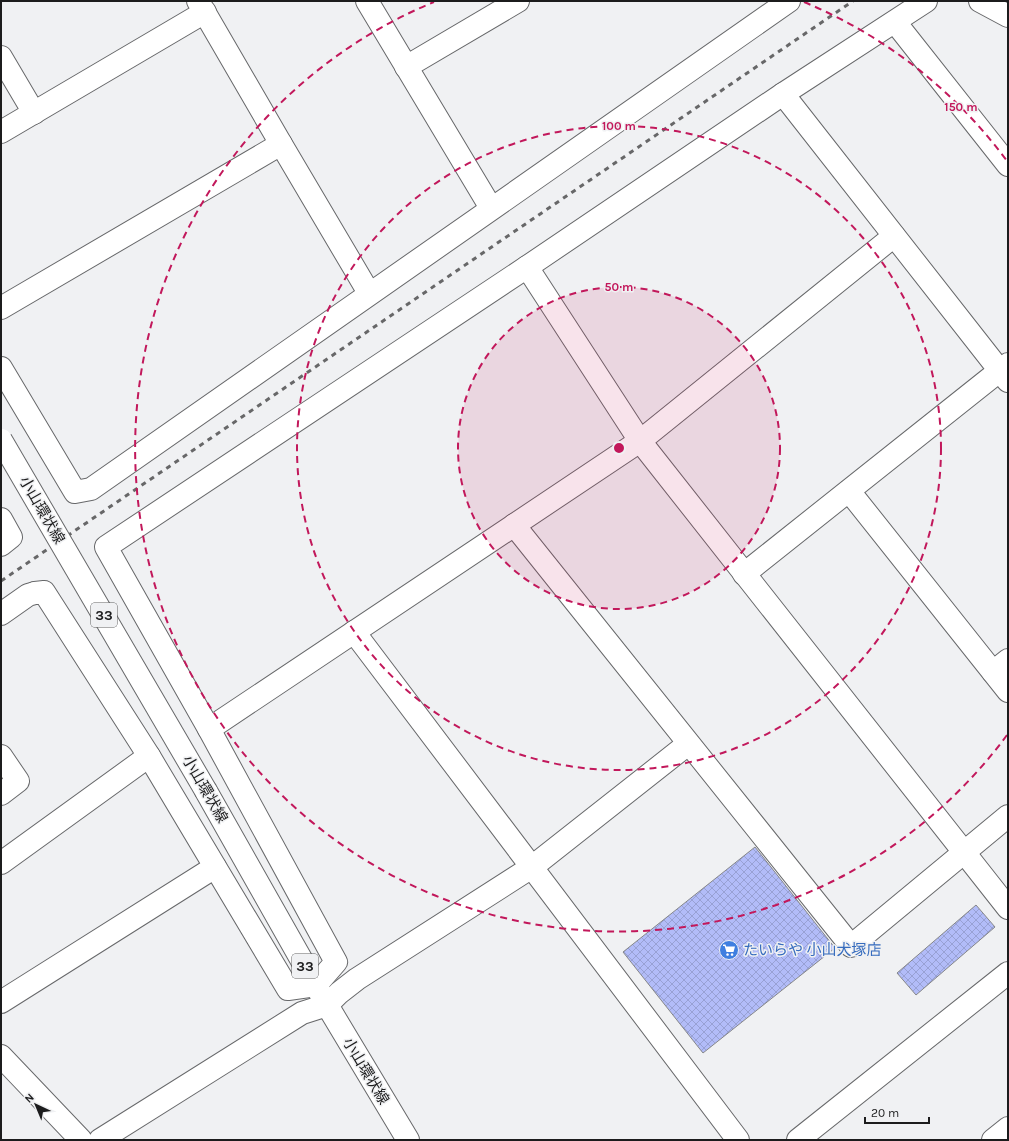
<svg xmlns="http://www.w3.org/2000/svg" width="1009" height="1141" font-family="Karla,'Noto Sans JP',sans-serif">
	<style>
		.building { fill: url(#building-cross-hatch); stroke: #868789 }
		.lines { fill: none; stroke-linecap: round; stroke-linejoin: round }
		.minor-casing { stroke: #67686a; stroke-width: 24 }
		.tertiary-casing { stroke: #67686a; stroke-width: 24 }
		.primary-casing { stroke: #67686a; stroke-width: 24 }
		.minor { stroke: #fff; stroke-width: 22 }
		.tertiary { stroke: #fff; stroke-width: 22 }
		.primary { stroke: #fff; stroke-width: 22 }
		.rail { stroke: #676768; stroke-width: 3; stroke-dasharray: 5 5; stroke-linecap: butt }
		.primary-bridge-casing { stroke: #67686a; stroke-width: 24; stroke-linecap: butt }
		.primary-bridge { stroke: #fff; stroke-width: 22 }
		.ring { fill: none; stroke: #c2185b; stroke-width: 2; stroke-dasharray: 7 5 }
		.labels { text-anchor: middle; stroke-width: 3; stroke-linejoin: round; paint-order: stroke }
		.shield { fill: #f0f1f3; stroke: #5c5c5d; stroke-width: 1 }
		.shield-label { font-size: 14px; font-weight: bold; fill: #1c1c1d }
		.street-label { font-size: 15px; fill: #1c1c1d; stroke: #f0f1f3 }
		.shop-label { font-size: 15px; fill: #366cbe; stroke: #f0f1f3; text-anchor: start }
		.centre { fill: #c2185b; stroke: #f0f1f3; stroke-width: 2 }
		.ring-label { font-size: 12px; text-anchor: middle; font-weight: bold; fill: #c2185b; stroke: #f0f1f3; stroke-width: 3; stroke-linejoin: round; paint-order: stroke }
	</style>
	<defs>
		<pattern id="building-cross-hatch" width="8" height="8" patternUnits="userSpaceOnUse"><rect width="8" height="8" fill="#b2bcf8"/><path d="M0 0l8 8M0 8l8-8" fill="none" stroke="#98a1d4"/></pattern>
	</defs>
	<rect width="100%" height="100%" fill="#f0f1f3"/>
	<g class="building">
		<path d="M755,847L835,948L703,1053L623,952Z"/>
		<path d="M976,905L995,927L916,995L897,973Z"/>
	</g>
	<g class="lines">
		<defs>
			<g id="minor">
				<path d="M198,1L281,144L369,293"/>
				<path d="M367,1L491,208"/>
				<path d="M980,1L1008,16"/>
				<path d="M895,22L1008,165"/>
				<path d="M1,57L34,113"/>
				<path d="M406,67L518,1"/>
				<path d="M783,94L1008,381"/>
				<path d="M1,132L205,12"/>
				<path d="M527,267L640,441L1008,908"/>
				<path d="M1,308L281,144"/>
				<path d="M1,368L75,492L91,489L789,1"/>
				<path d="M849,491L1008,691"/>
				<path d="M1,519L11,537L1,545"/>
				<path d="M514,525L851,946L1008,816"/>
				<path d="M744,574L1008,364"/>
				<path d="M35,593L44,592L149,756L288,989L316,985L336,962L209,729L106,547L527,267L783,94L926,1"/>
				<path d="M354,632L738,1140"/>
				<path d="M993,672L1008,660"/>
				<path d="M209,729L640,441L894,236"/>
				<path d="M1,756L18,781L1,794"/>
				<path d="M1,863L149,756"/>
				<path d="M1,1002L215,867"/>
				<path d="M1,1056L81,1140"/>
				<path d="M100,1140L302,1013L327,1005L339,993L357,979L532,867L688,744"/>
				<path d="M993,1140L1008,1128"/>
			</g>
			<g id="tertiary">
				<path d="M1,614L28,595L35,593"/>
				<path d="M798,1140L1008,973"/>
			</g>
			<path id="primary" d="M206,791L327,1005L408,1140"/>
		</defs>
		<use href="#minor" class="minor-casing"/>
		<use href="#tertiary" class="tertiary-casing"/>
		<use href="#primary" class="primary-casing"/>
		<use href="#minor" class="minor"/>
		<use href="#tertiary" class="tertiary"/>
		<use href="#primary" class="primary"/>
		<path class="rail" d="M1,581L853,1"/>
		<defs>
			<path id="primary-bridge" d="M1,440L206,791"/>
		</defs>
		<use href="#primary-bridge" class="primary-bridge-casing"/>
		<use href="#primary-bridge" class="primary-bridge"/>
	</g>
	<circle cx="619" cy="448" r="161" fill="#c2185b" fill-opacity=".12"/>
	<g class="ring">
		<circle cx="619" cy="448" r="161"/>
		<circle cx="619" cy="448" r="322"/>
		<path d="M1007 735A483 483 0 1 1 434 2M804 2A483 483 0 0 1 1007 161"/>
	</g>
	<defs>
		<symbol id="supermarket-disc" viewBox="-11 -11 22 22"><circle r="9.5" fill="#3f7fe0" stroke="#f0f1f3"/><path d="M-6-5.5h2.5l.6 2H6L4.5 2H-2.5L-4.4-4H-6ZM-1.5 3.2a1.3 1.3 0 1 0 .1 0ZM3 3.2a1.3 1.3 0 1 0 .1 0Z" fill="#fff"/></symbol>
	</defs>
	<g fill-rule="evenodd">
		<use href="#supermarket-disc" x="718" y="939" width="22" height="22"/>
	</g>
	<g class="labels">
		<g class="shield">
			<rect x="91" y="603" width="26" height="24" rx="3"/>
			<rect x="292" y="954" width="26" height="24" rx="3"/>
		</g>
		<g class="shield-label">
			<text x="104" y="620">33</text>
			<text x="305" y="971">33</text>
		</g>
		<g class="street-label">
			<text transform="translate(42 510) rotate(60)" y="5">小山環状線</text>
			<text transform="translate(205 789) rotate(60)" y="5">小山環状線</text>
			<text transform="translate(366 1071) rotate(59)" y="5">小山環状線</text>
		</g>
		<g class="shop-label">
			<text x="743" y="955">たいらや 小山犬塚店</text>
		</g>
	</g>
	<circle cx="619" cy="448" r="6" class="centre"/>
	<g class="ring-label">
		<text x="961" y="111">150 m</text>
		<text x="619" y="130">100 m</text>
		<text x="619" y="291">50 m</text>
	</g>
	<rect width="1009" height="1141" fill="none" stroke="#1c1c1d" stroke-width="4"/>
	<g transform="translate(36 1105) rotate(316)" stroke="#f0f1f3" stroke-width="3" paint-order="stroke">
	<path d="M0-3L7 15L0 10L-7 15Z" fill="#1c1c1d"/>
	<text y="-6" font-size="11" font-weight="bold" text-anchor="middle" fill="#1c1c1d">N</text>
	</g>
	<path d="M865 1117v6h64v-6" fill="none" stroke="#1c1c1d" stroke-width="2"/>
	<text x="871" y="1117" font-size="12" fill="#1c1c1d" stroke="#f0f1f3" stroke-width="3" paint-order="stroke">20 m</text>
</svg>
